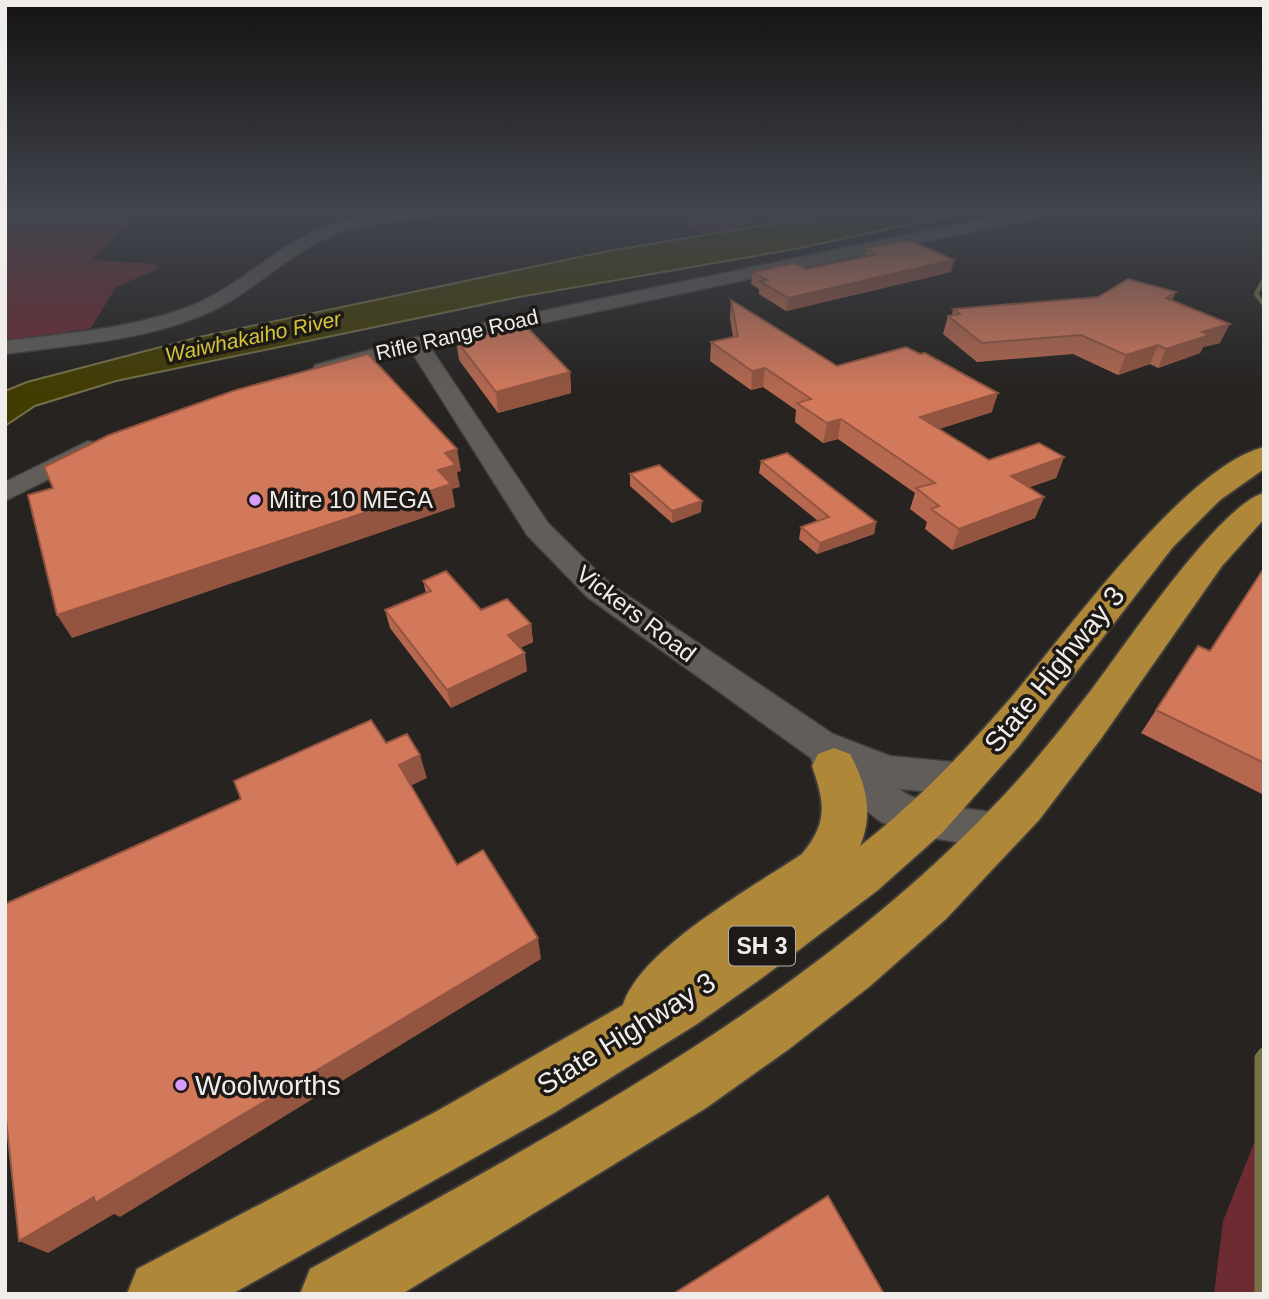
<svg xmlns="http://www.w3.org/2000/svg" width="1269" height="1299" font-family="Arial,sans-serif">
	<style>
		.green { fill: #6c2c32 }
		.water { fill: #423c02; stroke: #767148; stroke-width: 2 }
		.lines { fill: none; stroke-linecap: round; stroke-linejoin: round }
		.stream-far1 { stroke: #767148; stroke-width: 4.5 }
		.stream { stroke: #767148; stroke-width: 13 }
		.minor-casing { stroke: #403e3b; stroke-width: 3 }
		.highway-casing { stroke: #403e3b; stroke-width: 4 }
		.minor { fill: #615d59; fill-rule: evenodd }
		.highway { fill: #af8739; fill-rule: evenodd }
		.wall { fill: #b5684f }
		.shaded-wall { fill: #935540 }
		.building { fill: #d2795c; stroke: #935540; stroke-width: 2 }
		.poi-dot { fill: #d79bf9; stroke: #1d1916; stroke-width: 2.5 }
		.labels { text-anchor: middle; stroke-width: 7; stroke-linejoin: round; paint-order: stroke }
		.far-street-label { font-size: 21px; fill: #f0edeb; stroke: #1d1916 }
		.far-water-label { font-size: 21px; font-style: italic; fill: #d4c43d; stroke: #1d1916 }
		.shield { fill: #1d1916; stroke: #b1adab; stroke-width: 2 }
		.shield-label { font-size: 23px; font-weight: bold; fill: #f0edeb }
		.poi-label { font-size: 24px; fill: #f0edeb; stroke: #1d1916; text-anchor: start }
		.street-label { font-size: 24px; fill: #f0edeb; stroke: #1d1916 }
		.near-street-label { font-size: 28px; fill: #f0edeb; stroke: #1d1916 }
		.near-poi-label { font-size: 28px; fill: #f0edeb; stroke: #1d1916; text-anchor: start }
	</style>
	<rect width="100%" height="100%" fill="#262320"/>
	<g class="green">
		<path d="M5,210H143L91,260L155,264L158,269L116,287L91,328L5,343Z"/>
		<path d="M669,210H827L701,234Z"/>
		<path d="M1264,1118V1294H1214L1223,1221Z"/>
	</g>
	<path class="water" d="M855,210H978L790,250L519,297L116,381L35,406L5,426V391L27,382L199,337L608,251Z"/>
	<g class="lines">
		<path class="stream-far1" d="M1264,305L1256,294L1264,279"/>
		<path class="stream" d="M1261,1294V1058L1264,1054"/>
		<defs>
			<g id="minor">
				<path d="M458,210L450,215C407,220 360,221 320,241C279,262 246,297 203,315C141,341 72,345 5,354V341C67,333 130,329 188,307C227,292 258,264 292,243C343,212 401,210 458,210Z"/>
				<path d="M1026,210H1059L1051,215L430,347L548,523L609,583L833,734L890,756L963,763L977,767L983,779L977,791L963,795L899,789C931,812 979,805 1015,818L1021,831L1015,844L1000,849L925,837L881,822L816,772L811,758L587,597L527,535L411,351L323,377L312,370L315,365L417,337Z"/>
				<path d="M88,441L97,443L101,449L97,455L5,501V482Z"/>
			</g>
			<g id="highway">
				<path d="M1264,447V469L1220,500L1173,547L1019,746L942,833L878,890L766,975L697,1024L554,1113L232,1294H127L137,1269L437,1111L623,1005C640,949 753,887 802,854C828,823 825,803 812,766L818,754L834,748L850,754C866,784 874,813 860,846C915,803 963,753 1009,700C1064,636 1184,467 1264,447Z"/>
				<path d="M1264,493V519L1222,566L1100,740L1039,820L946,919L869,987L789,1049L706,1108L402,1294H300L310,1269C554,1133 812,1001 1005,794C1036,761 1064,725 1092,689C1124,647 1220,504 1264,493Z"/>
			</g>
		</defs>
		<use href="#minor" class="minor-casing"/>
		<use href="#highway" class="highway-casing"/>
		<use href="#minor" class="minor"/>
		<use href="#highway" class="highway"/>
	</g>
	<g class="wall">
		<path d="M866,248L951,272L786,311L759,294V289L751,284L753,272L806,269L865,257Z"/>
		<path d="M731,300L837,366L992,412L939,429L989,460L1064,457L1056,478L1029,487L1044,497L1035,518L952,550L925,529L927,522L910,509L915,493L838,439L823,443L795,422L796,410L763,387L751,390L710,361L711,342L733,337L730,318Z"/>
		<path d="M1172,301L1220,343L1203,347L1200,353L1158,368L1150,364L1118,375L1073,354L977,362L943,334L948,316L952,315L953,309Z"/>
		<path d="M456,340L570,372L571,393L498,413L459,360Z"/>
		<path d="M761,461L876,522L874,534L817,554L799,539L801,527L818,521L759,473Z"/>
		<path d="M630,474L701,512L672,523L630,486Z"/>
		<path d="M1264,568V795L1141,733L1198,646L1210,651Z"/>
		<path d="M423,581L481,610L531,624L533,642L520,648L527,671L451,708L390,628L385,610L426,593Z"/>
	</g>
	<g class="shaded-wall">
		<path d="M954,260L951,272L786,311L788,298Z"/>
		<path d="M1176,292L1168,310L1166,298Z"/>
		<path d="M1230,324L1220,343L1203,347L1200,353L1158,368L1166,349L1202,332Z"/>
		<path d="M1158,345L1150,364L1118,375L1126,355Z"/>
		<path d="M765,368L763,387L751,390L752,371Z"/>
		<path d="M570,372L571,393L498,413L496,392Z"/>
		<path d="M998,393L992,412L914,437L920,417Z"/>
		<path d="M841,419L838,439L823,443L827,423Z"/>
		<path d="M457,449L461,471L457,472L460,487L452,489L455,507L72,638L57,615L438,470L445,453Z"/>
		<path d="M1064,457L1056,478L1003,497L1011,476Z"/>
		<path d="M1044,497L1035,518L952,550L959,529Z"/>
		<path d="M702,501L701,512L672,523V511Z"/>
		<path d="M876,522L874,534L817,554L820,543Z"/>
		<path d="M531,624L533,642L510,652L508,635Z"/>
		<path d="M525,653L527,671L451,708L447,690Z"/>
		<path d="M420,755L427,778L406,788L399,765Z"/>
		<path d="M538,938L541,959L120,1217L114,1214L48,1253L19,1241Z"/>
	</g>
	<g class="building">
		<path d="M909,240L954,260L788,298L760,281L767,280L753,272L795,263L806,269L877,254L866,248Z"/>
		<path d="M1128,279L1176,292L1166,298L1230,324L1202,332L1210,335L1166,349L1158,345L1126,355L1081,335L982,343L948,316L960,314L953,309L1098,297Z"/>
		<path d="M731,300L837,366L906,347L920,354L925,353L998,393L920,417L989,460L1039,443L1064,457L1011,476L1044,497L959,529L931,509L939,506L916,488L935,483L841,419L827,423L797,403L811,399L765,368L752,371L711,342L738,336Z"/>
		<path d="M526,326L570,372L496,392L456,340Z"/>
		<path d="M368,354L457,449L445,453L456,465L438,470L451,484L57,615L28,495L53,488L44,467L109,435L236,390Z"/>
		<path d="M787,453L876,522L820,543L801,527L829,517L761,461Z"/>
		<path d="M659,465L702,501L672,511L630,474Z"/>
		<path d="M1264,568V763L1156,710L1198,646L1210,651Z"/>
		<path d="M446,571L481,610L507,599L531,624L508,635L525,653L447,690L385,610L431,591L423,581Z"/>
		<path d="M371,720L386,743L407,734L420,755L399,765L457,865L483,850L538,938L95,1203L94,1197L19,1241L5,1109V904L241,799L234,781Z"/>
		<path d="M828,1196L884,1294H673Z"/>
	</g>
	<linearGradient id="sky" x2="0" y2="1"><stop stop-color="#151312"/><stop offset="0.54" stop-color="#41454e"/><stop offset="1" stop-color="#41454e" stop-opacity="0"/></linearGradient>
	<rect width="1269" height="392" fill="url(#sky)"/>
	<g class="poi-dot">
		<circle cx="255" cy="500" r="7"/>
		<circle cx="181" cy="1085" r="7"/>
	</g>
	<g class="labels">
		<g class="far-street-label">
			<text transform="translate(457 335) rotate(-13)" y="7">Rifle Range Road</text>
		</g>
		<g class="far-water-label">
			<text transform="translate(253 337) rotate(-12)" y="7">Waiwhakaiho River</text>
		</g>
		<rect class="shield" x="729" y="926.5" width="66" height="39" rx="5"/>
		<g class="shield-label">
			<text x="762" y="954">SH 3</text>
		</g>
		<g class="poi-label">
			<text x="269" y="508">Mitre 10 MEGA</text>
		</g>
		<g class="street-label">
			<text transform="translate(636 614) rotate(37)" y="8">Vickers Road</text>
		</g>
		<g class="near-street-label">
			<text transform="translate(1054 669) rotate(-51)" y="10">State Highway 3</text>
			<text transform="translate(626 1033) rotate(-32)" y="10">State Highway 3</text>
		</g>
		<g class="near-poi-label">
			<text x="195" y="1095">Woolworths</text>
		</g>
	</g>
	<rect width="1269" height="1299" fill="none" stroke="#f0edeb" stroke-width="14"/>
</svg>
